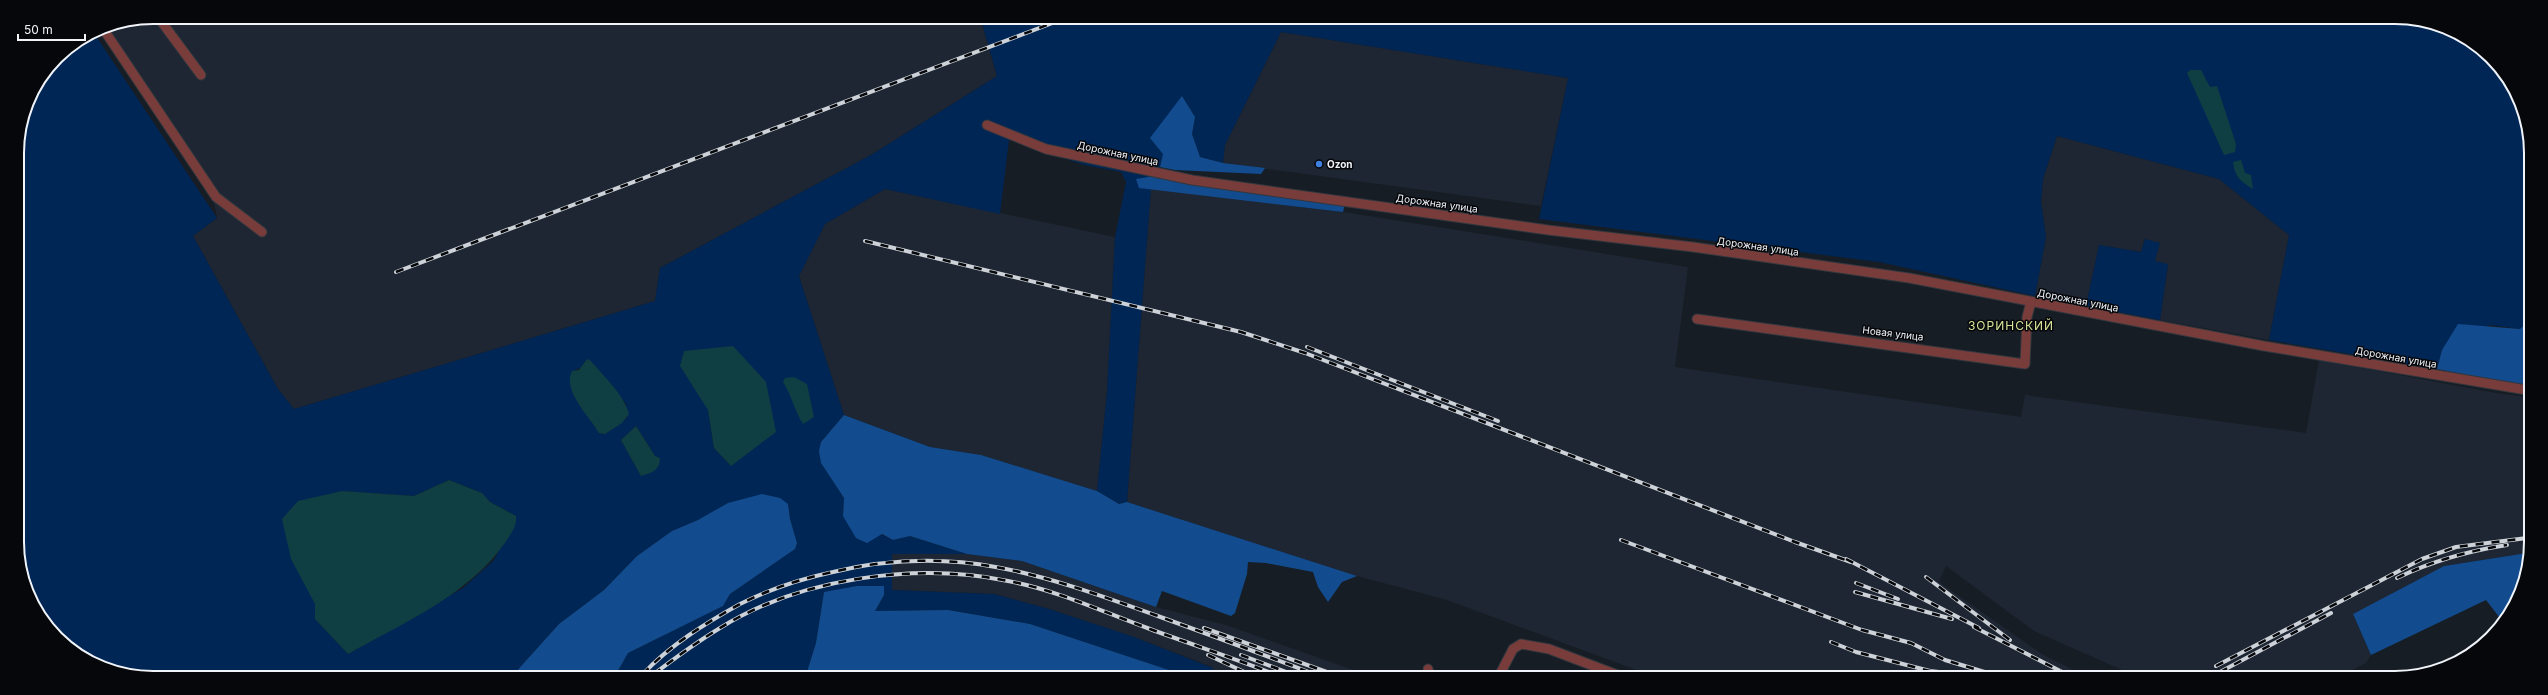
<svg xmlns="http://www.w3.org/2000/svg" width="2548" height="695" font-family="Inter,sans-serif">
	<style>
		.built { fill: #1d2632 }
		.green { fill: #002655; fill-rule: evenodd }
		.forest { fill: #124c8f }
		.water { fill: #0f3e43 }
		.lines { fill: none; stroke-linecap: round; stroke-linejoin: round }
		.minor-casing { stroke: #31373e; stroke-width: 11 }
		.minor { stroke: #783c3b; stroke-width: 9 }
		.rail-casing { stroke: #cdd2d8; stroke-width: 4 }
		.rail { stroke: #05070a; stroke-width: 2.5; stroke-dasharray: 8; stroke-linecap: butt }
		.shop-dot { fill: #3f7fe0; stroke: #05070a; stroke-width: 1.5 }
		.labels { text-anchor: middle; stroke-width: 3; stroke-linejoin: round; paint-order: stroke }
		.street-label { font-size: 10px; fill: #f0f4fa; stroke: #05070a }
		.poi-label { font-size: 10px; font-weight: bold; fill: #f0f4fa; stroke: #05070a; text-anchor: start }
		.quarter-label { font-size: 12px; letter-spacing: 1px; fill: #d5e498; stroke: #05070a }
		.rim { fill: none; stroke: #f0f4fa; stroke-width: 2 }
	</style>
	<rect width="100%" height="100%" fill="#171d24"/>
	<g class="built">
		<path d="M153,17L996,19L982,24L997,76L871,155L660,268L655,301L294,409L278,389L193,236L217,218L211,185L106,26Z"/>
		<path d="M1281,32L1568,78L1541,206L1223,163L1225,145Z"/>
		<path d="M2057,136L2219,179L2289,235L2269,340L2160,320L2168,265L2155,261L2144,239L2142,252L2099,245L2086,306L2035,296L2046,237L2041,202L2043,179Z"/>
		<path d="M1151,188L1350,213L1688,267L1675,367L2021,417L2025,395L2306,433L2319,360L2496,393L2527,397V553L2444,566L2353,614L2371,655L2366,663L2337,678L2138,677L2034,631L1946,566L1939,582L2042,654L2087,677L1653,676L1447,600L1357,576L1127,502Z"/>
		<path d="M885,189L1115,237L1107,392L1097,491L981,455L930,447L844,415L799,276L825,224Z"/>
		<path d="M909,552L967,554L1022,561L1156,607L1226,625L1370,676L1210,675L1212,667L1134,637L1049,609L994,594L892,590V554Z"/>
	</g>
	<g class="green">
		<path d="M996,19L2430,22L2463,35L2497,63L2528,127V322L2520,329L2490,325L2442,350L2437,369L2269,340L2289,235L2219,179L2057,136L2043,179L2041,202L2046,237L2035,296L1879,262L1539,219L1568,78L1281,32L1225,145L1223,163L1200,157L1192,134L1195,117L1182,96C1167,117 1169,143 1160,166C1157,176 1146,182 1139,188H1151L1127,502L1119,504L1097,491L1107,392L1115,237L1126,182L1121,172L1084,165L1009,140L1000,214L885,189L825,224L799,276L844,415L821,442V463L844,498L843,516L893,540L910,536L967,554H892V590L994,594L1049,609L1134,637L1213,668L1210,675H1184L1030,624L948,610L875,611L884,595L824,592L816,643L806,675L613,674L619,669L628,653L723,606L730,594L795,549L797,543L790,519L788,504L698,520L672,531L637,556L604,590L559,624L514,674L118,673L85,660L51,632L20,568L17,145L27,101L57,57L94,33L217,218L193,236L278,389L294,409L655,301L660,268L871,155L997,76L982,23ZM591,361L626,404L627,418L605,434L599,433L595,427L575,370L583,367L584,362ZM708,410L731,466L714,448ZM636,426L655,456L659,458L641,476L621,440ZM449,480L482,493L490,502L516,516L494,560L463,588L348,654L315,619V604L342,491L414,496Z"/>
		<path d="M2145,239L2160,243L2155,261L2168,264L2160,320L2086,306L2099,245L2141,252Z"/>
	</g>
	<g class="forest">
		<path d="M1182,96L1195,117L1192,134L1200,157L1223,163L1265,168L1261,174L1175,170L1160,167L1163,154L1150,138Z"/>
		<path d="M1154,176L1345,204L1343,212L1139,188L1136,179Z"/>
		<path d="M2528,322L2527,384L2517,385L2437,369L2442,350L2458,324L2520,329Z"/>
		<path d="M844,415L930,447L981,455L1097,491L1119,504L1127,502L1357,576L1342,582L1328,602L1318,587L1313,572L1266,563L1248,562L1247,574L1235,613L1231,616L1162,591L1156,607L1022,561L967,554L910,536L893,540L882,534L867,543L856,538L843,516L844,498L821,463L819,451L821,442Z"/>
		<path d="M762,494L780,498L788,504L790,519L797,543L795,549L730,594L723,606L628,653L619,669L613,674H514L559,624L604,590L637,556L672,531L698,520L728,503Z"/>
		<path d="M2527,553C2526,580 2521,600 2503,622L2486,600L2371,655L2353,614L2444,566Z"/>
		<path d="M857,586H884V595L875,611L948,610L1030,624L1184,675H806L816,643L824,592Z"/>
	</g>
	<g class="water">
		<path d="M2190,70H2201L2210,87L2217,86L2236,144L2235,152L2224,155L2187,73Z"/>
		<path d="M2241,160L2245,173L2251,175L2253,189C2240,181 2235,177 2233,162Z"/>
		<path d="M733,346L766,382L776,432L731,466L714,448L708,410L680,366L684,351Z"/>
		<path d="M587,359L591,361C604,377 623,393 629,414L622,423L605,434L599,433C590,417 562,391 572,371L579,370Z"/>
		<path d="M794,377L807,384L814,417L803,424C794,410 792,396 783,382L785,378Z"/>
		<path d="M636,426L655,456L660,458C660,470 652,473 641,476L621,440Z"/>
		<path d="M449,480L482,493L490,502L516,516C517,526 512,532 507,540C471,594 403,623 348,654L315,619V604L291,559L282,519L298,501L342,491L414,496Z"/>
	</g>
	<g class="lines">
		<defs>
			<g id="minor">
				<path d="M158,17L201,75"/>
				<path d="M102,27L216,197L262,232"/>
				<path d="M987,125L1046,149L1192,180L1548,230L1693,247L1909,278L2264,346L2527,390"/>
				<path d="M1697,319L2025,364L2027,317L2031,302"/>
				<path d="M1428,669L1430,676"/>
				<path d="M1499,676L1513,649L1521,644L1549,649L1620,676"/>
			</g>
		</defs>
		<use href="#minor" class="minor-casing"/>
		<use href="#minor" class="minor"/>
		<defs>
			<g id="rail">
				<path d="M865,241L1241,332L1305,353L1795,542L1851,562"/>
				<path d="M396,272L1063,19"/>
				<path d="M1307,347L1498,421"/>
				<path d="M1621,540L1862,630L1911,643L1945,660L2001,677"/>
				<path d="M1846,559L1979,628"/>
				<path d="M1926,577L2010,640"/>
				<path d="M2397,578C2432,561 2468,551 2507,545"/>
				<path d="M1856,583L1898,599"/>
				<path d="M1855,592L1952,619"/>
				<path d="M1974,627L2072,677"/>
				<path d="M1204,628L1338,676"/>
				<path d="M1831,642L1856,652L1930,671L1984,677"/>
				<path d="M1208,655L1253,676"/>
				<path d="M1241,655L1297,676"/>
				<path d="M2216,666L2422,559L2456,547L2527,538"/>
				<path d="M2220,672L2331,613"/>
				<path d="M643,674C670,645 706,623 740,604C770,589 800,579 833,572C955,543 1041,574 1155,615C1210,635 1265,655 1319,676"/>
				<path d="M654,674C675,658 697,642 720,628C800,578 916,562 1008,581C1057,590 1103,612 1150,629C1193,645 1237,659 1279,676"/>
			</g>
		</defs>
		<use href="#rail" class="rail-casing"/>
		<use href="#rail" class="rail"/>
	</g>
	<circle class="shop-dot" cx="1319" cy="164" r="4"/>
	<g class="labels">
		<g class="street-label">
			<text transform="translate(1118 153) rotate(12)" y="4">Дорожная улица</text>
			<text transform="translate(1437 203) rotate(8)" y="4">Дорожная улица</text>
			<text transform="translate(1758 246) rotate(8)" y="4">Дорожная улица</text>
			<text transform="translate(2078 300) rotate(11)" y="4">Дорожная улица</text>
			<text transform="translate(1893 333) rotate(7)" y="4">Новая улица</text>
			<text transform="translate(2396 357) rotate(10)" y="4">Дорожная улица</text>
		</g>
		<g class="poi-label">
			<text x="1327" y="168">Ozon</text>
		</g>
		<g class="quarter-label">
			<text x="2011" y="330">ЗОРИНСКИЙ</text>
		</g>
	</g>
	<path d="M0 0H2548V695H0ZM153 24H2395A129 129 0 0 1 2524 153V542A129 129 0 0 1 2395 671H153A129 129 0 0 1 24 542V153A129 129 0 0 1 153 24Z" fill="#05070a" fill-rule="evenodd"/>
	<path class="rim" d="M153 24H2395A129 129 0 0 1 2524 153V542A129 129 0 0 1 2395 671H153A129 129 0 0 1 24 542V153A129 129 0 0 1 153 24Z"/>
	<path d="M18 34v6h67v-6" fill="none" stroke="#f0f4fa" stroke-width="2"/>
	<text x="24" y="34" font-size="12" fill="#f0f4fa" stroke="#05070a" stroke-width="3" paint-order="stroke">50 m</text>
</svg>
